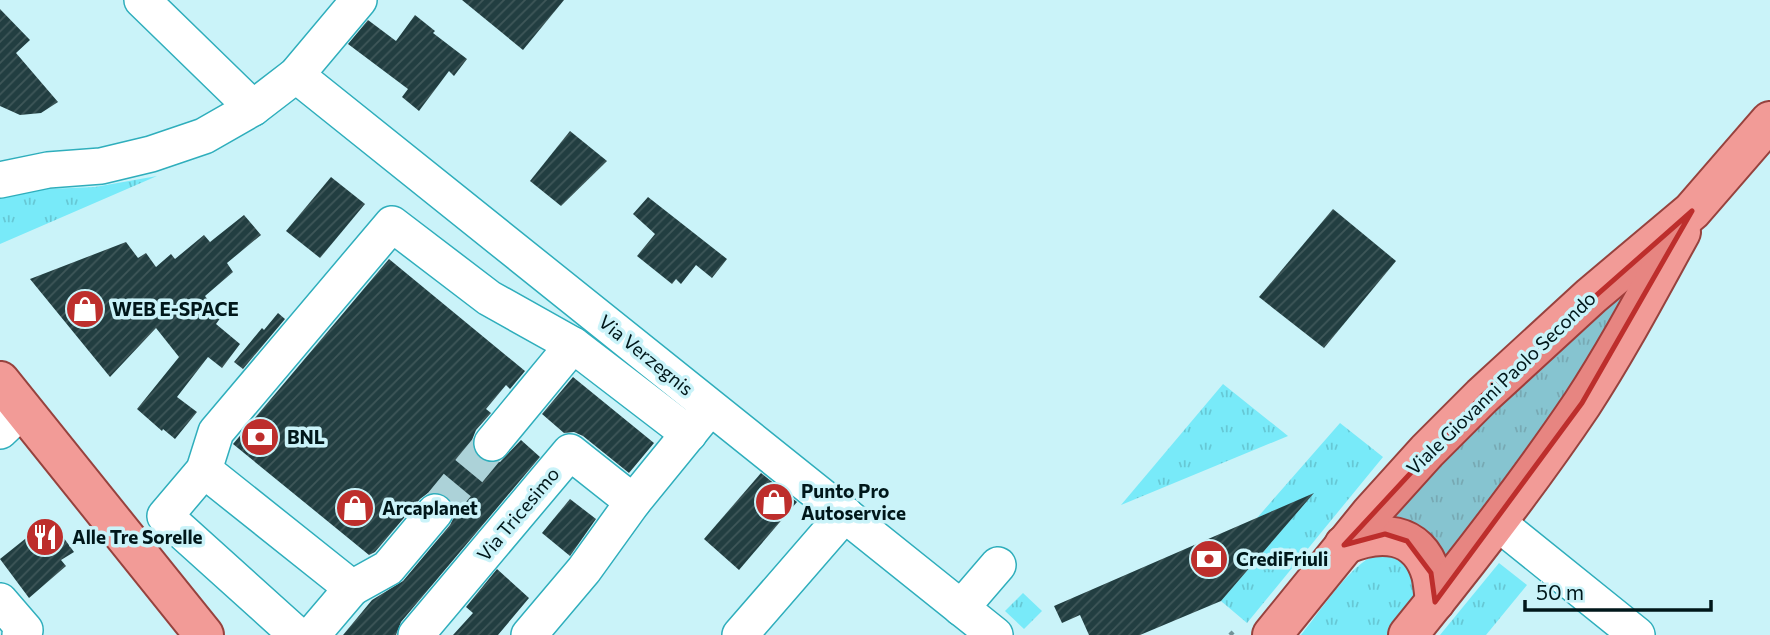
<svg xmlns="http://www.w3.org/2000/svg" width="1770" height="635" font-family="Commissioner,sans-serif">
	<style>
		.grass { fill: url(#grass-tufts) }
		.building { fill: url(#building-hatch) }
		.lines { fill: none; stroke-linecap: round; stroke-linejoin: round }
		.minor-tunnel { stroke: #acd2d8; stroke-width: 35; stroke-dasharray: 35 18; stroke-linecap: butt }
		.minor-casing { stroke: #2faebc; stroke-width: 38 }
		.major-casing { stroke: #97423e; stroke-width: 42 }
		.path { stroke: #729398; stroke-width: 4.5; stroke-dasharray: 5 5; stroke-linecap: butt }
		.minor { stroke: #fff; stroke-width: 35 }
		.major { stroke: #f29b97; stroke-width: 38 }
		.marked { fill: #bd2e2c; fill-opacity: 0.2; stroke: #bd2e2c; stroke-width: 5; stroke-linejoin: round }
		.labels { text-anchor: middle; stroke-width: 7; stroke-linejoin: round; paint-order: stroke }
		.poi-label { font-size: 19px; font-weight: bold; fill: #00171a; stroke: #caf3f9; text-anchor: start }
		.street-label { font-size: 19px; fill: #00171a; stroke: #caf3f9 }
	</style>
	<defs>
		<pattern id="grass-tufts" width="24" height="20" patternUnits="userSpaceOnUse" patternTransform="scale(1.75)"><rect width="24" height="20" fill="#78eaf9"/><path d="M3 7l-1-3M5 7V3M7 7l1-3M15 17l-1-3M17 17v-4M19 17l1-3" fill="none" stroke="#66c8d5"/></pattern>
		<pattern id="building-hatch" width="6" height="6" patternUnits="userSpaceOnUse" patternTransform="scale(1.75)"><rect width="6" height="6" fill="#223e41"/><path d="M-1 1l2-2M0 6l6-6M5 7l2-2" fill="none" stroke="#3f5759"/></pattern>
	</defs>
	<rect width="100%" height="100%" fill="#caf3f9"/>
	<g class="grass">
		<path d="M157,176L0,244V191L95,187Z"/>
		<path d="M1635,277L1643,280L1481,523L1442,571L1391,523L1430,474Z"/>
		<path d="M1223,384L1288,436L1121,505Z"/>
		<path d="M1340,423L1383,457L1247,623L1221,601L1313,494L1257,518Z"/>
		<path d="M1376,555C1403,556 1414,564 1419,590L1393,635H1301C1319,613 1351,563 1376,555Z"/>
		<path d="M1499,563L1527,585L1486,635H1440Z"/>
		<path d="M1023,593L1042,611L1024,629L1005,611Z"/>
	</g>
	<g class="building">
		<path d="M462,0H564L523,50Z"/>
		<path d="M0,9L30,40L16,53L58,102L41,113L20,115L0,106Z"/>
		<path d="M415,15L435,31L433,33L467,59L454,76L449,71L419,111L402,97L408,89L348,44L368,20L396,41Z"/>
		<path d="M570,131L607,161L561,206L530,181Z"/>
		<path d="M331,177L365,204L320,258L286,231Z"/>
		<path d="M648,197L727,259L712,278L696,265L681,284L676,279L672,284L637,256L655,234L633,214Z"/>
		<path d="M1333,209L1396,261L1324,348L1259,297Z"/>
		<path d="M244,215L261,235L227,263L233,272L205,296L221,317L216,324L240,344L222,368L208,357L177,397L197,412L175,439L163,429L162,431L137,409L179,357L156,328L110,377L30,279L126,242L138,258L146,253L156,267L171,254L175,259L204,235L210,242Z"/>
		<path d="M389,259L525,371L510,389L506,385L486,409L491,413L476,430L472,440L473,451L479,458L489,463L500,462L521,440L540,457L401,622L396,635H343L372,600L403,581L450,525L455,515L454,505L448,497L439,492L428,493L420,499L375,552L369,555L233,444Z"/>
		<path d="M278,313L285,319L243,369L234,362L262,328L264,330Z"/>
		<path d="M573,377L654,443L629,473L583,436L574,432L564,433L542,414Z"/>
		<path d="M761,473L797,502L739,570L704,539Z"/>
		<path d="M1314,493L1221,601L1140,635H1089L1080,615L1062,623L1054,606Z"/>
		<path d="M570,499L596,519L570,556L542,533Z"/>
		<path d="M50,519L74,552L61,560L66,566L29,598L0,559Z"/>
		<path d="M497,569L529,598L498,635H453L473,613L466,607Z"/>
	</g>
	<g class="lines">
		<path class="minor-tunnel" d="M435,512L492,443"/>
		<defs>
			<g id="minor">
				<path d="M142,0L253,108"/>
				<path d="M296,75L995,635"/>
				<path d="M0,180L48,170L101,166L151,154L204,136L253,108L296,75L359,0"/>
				<path d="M0,431L23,409"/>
				<path d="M492,443L573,345"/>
				<path d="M204,470L352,588L312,635"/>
				<path d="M1498,523L1637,635"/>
				<path d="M352,588L388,568L435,512"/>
				<path d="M0,601L25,630L20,635"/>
				<path d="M961,608L998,565"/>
				<path d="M297,635L165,516L204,470L216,432L392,224L489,298L573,345L689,434"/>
				<path d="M416,635L570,452L633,502L704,415"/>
				<path d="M529,635L584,570L633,502"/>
				<path d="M740,635L845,514"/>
			</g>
			<g id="major">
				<path d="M0,381L204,635"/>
				<path d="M1344,545C1379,530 1418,530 1431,574C1433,582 1434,593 1435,602"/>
				<path d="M1272,635L1371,513L1427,451L1482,396L1591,296L1692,211L1770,121"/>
				<path d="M1408,635C1469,560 1528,484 1582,404C1618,349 1649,290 1681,232"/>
			</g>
		</defs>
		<use href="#minor" class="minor-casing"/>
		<use href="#major" class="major-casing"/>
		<path class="path" d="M1230,632L1233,635"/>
		<use href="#minor" class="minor"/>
		<use href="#major" class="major"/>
	</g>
	<path class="marked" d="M1692,211L1582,403L1435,602L1431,573L1407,541L1385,534L1344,545L1482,396Z"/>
	<defs>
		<symbol id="shop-disc" viewBox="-11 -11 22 22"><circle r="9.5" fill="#bd2e2c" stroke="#caf3f9"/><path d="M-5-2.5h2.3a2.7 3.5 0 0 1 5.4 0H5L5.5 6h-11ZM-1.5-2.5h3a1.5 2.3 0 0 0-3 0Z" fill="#fff"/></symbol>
		<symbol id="bank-disc" viewBox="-11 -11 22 22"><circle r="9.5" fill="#bd2e2c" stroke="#caf3f9"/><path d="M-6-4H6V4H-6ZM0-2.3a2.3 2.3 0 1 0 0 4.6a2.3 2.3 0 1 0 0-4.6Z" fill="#fff"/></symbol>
		<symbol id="restaurant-disc" viewBox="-11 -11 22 22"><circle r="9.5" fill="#bd2e2c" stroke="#caf3f9"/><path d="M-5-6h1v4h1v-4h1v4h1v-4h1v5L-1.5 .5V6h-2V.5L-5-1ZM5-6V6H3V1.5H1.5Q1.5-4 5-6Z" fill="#fff"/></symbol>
	</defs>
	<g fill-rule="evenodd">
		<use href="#shop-disc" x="63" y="287" width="44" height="44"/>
		<use href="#bank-disc" x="238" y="415" width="44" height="44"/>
		<use href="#shop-disc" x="752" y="480" width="44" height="44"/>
		<use href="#shop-disc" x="333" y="486" width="44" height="44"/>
		<use href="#restaurant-disc" x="23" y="515" width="44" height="44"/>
		<use href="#bank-disc" x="1187" y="537" width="44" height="44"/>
	</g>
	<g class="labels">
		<g class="poi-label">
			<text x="112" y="316">WEB E-SPACE</text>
			<text x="287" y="444">BNL</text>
			<text x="801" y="498">Punto Pro<tspan x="801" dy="22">Autoservice</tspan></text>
			<text x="382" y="515">Arcaplanet</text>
			<text x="72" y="544">Alle Tre Sorelle</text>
			<text x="1236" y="566">CrediFriuli</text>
		</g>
		<g class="street-label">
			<text transform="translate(646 355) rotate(39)" y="7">Via Verzegnis</text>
			<text transform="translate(1501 383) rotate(-44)" y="7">Viale Giovanni Paolo Secondo</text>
			<text transform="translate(518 514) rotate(-50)" y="7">Via Tricesimo</text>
		</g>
	</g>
	<path d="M1525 600v10h186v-10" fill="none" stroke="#00171a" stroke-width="3.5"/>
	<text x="1536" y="600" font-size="21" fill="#00171a" stroke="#caf3f9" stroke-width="5" paint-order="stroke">50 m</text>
</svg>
